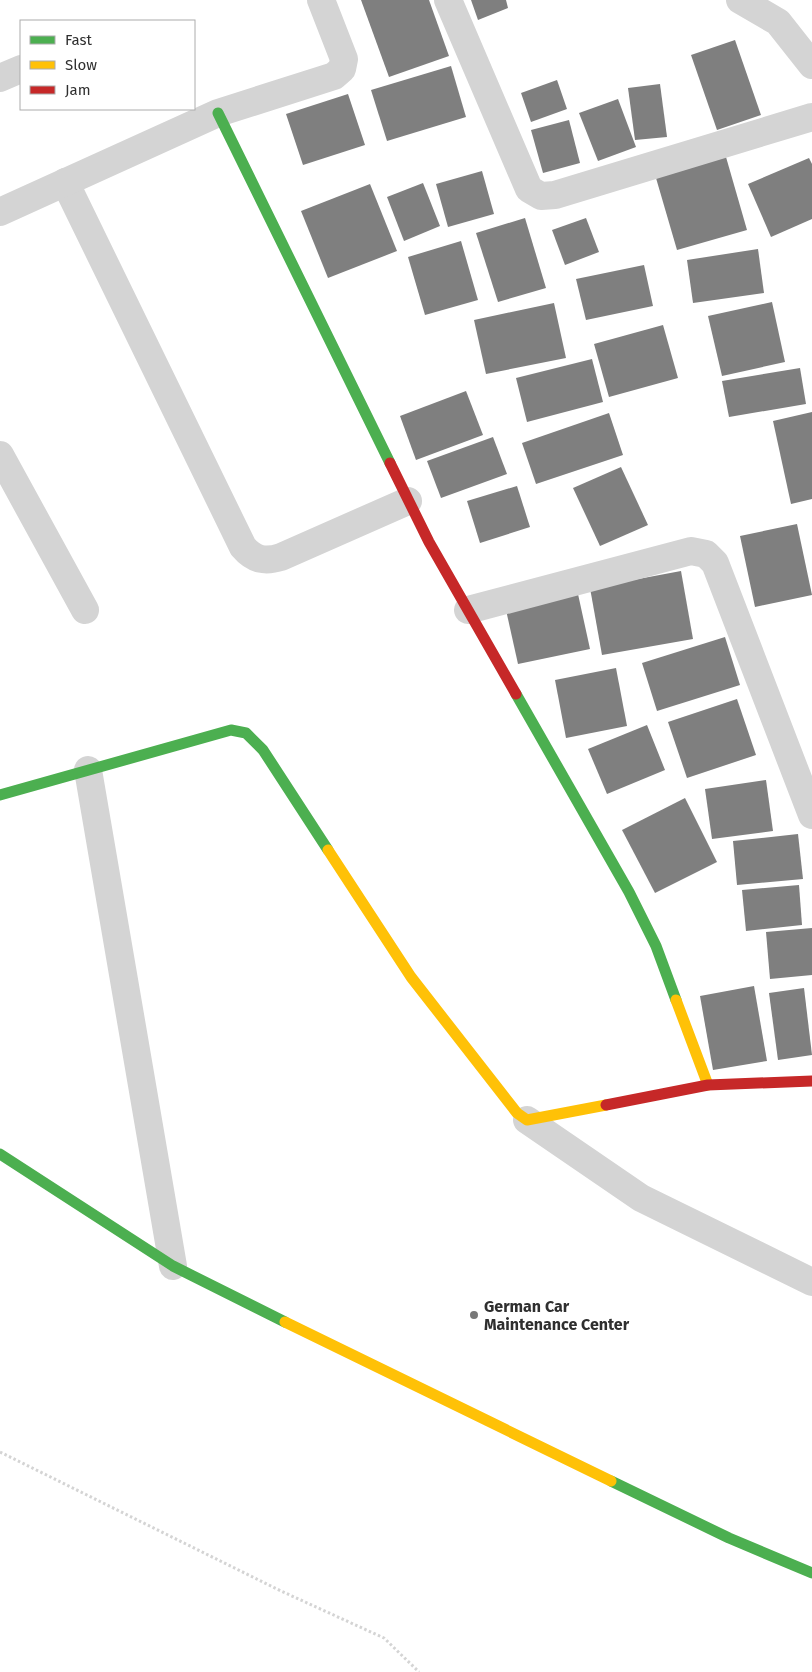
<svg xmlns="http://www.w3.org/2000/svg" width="812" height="1672" font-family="'Fira Sans',sans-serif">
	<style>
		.building { fill: #7f7f7f }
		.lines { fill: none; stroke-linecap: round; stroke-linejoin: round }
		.path { stroke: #d4d4d4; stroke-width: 3; stroke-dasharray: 2.5 2.5; stroke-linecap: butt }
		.street { stroke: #d4d4d4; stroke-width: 28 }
		.fast { stroke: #4caf50; stroke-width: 11 }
		.slow { stroke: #ffc107; stroke-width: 11 }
		.jam { stroke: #c62828; stroke-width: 11 }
		.poi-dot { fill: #787878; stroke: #fff; stroke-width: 2 }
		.labels { text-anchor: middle; stroke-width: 5; stroke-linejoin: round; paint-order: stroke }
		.poi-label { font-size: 16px; font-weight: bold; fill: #2f2f2f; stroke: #fff; text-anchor: start }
	</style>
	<rect width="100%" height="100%" fill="#fff"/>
	<g class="building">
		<path d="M361,0H429L449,56L389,77Z"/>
		<path d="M471,0H506L508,8L478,20Z"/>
		<path d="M735,40L761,115L717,130L691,55Z"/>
		<path d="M451,66L466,117L387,141L371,90Z"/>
		<path d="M557,80L567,109L531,122L521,93Z"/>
		<path d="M660,84L667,137L635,140L628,88Z"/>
		<path d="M348,94L365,145L303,165L286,114Z"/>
		<path d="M618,99L636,147L598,161L579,113Z"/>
		<path d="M569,120L580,163L543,173L531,130Z"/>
		<path d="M726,157L747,230L677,250L656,178Z"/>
		<path d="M809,158L812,164V219L771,237L748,184Z"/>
		<path d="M482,171L494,214L448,227L436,184Z"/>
		<path d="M423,183L440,226L404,241L387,197Z"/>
		<path d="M370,184L397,251L328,278L301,211Z"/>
		<path d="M525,218L546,288L498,302L476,233Z"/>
		<path d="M586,218L599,252L565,265L552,230Z"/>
		<path d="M461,241L478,300L425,315L408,257Z"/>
		<path d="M758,249L764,293L693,303L687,260Z"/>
		<path d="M644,265L653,306L586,320L576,279Z"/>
		<path d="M772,302L785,362L722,376L708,316Z"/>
		<path d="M554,303L566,358L486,374L474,320Z"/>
		<path d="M663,325L678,378L609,397L594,344Z"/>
		<path d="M592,359L603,402L527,422L516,378Z"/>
		<path d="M800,368L806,404L729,417L722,381Z"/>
		<path d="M466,391L483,435L416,460L400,416Z"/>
		<path d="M812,412V499L791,504L773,421Z"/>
		<path d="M609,413L623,455L536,484L522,443Z"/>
		<path d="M493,437L507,474L441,498L427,461Z"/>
		<path d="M621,467L648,525L600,546L573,488Z"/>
		<path d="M517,486L530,527L480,543L467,501Z"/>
		<path d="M797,524L812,595L755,607L740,536Z"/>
		<path d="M681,571L693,639L602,655L590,588Z"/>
		<path d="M578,594L590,649L518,664L506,610Z"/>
		<path d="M725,637L740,685L657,711L642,663Z"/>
		<path d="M616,668L627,726L566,738L555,680Z"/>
		<path d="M737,699L756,755L687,778L668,722Z"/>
		<path d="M647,725L665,770L607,794L588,749Z"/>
		<path d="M766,780L773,831L712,839L705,789Z"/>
		<path d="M685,798L717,862L655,893L622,830Z"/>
		<path d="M798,834L803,879L737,885L733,841Z"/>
		<path d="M799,885L802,925L746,931L742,890Z"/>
		<path d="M812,928V975L770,979L766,932Z"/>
		<path d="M754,986L767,1061L713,1070L700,996Z"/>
		<path d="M804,988L812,1055L778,1060L769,993Z"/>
	</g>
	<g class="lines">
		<path class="path" d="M0,1452L281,1591L384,1638L419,1672"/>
		<g class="street">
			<path d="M448,0L529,189L541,196L555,195L812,117"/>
			<path d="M740,0L778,22L812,65"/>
			<path d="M0,78L21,69"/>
			<path d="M65,182L243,547C254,560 265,562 281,557L408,501"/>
			<path d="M0,212L218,113L334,76L342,69L344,59L321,0"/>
			<path d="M0,455L85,610"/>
			<path d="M468,610L691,551L706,554L715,563L812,815"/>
			<path d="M88,770L173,1266"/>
			<path d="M527,1120L641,1198L812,1282"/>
		</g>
		<g class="fast">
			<path d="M218,113L390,463"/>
			<path d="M516,694L629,892L656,946L676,1000"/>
			<path d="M0,795L231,730L246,733L263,750L328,850"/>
			<path d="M0,1154L173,1266L285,1322"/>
			<path d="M611,1481L729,1538L812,1573"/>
		</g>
		<g class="slow">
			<path d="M328,850L411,977L517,1113L527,1120L606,1105"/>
			<path d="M676,1000L708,1085"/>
			<path d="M285,1322L611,1481"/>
		</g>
		<g class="jam">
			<path d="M390,463L429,542L516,694"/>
			<path d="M606,1105L708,1085L812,1081"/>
		</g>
	</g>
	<circle class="poi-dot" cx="474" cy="1315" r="5"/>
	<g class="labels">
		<g class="poi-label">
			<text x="484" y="1312">German Car<tspan x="484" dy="18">Maintenance Center</tspan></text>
		</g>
	</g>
	<rect x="20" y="20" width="175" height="90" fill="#ffffff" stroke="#acacac"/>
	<rect x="30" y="36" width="25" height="8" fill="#4caf50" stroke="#acacac"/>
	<text x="65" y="45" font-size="15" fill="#2f2f2f">Fast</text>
	<rect x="30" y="61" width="25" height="8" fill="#ffc107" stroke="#acacac"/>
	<text x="65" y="70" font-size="15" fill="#2f2f2f">Slow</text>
	<rect x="30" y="86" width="25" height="8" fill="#c62828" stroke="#acacac"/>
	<text x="65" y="95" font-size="15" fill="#2f2f2f">Jam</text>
</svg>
